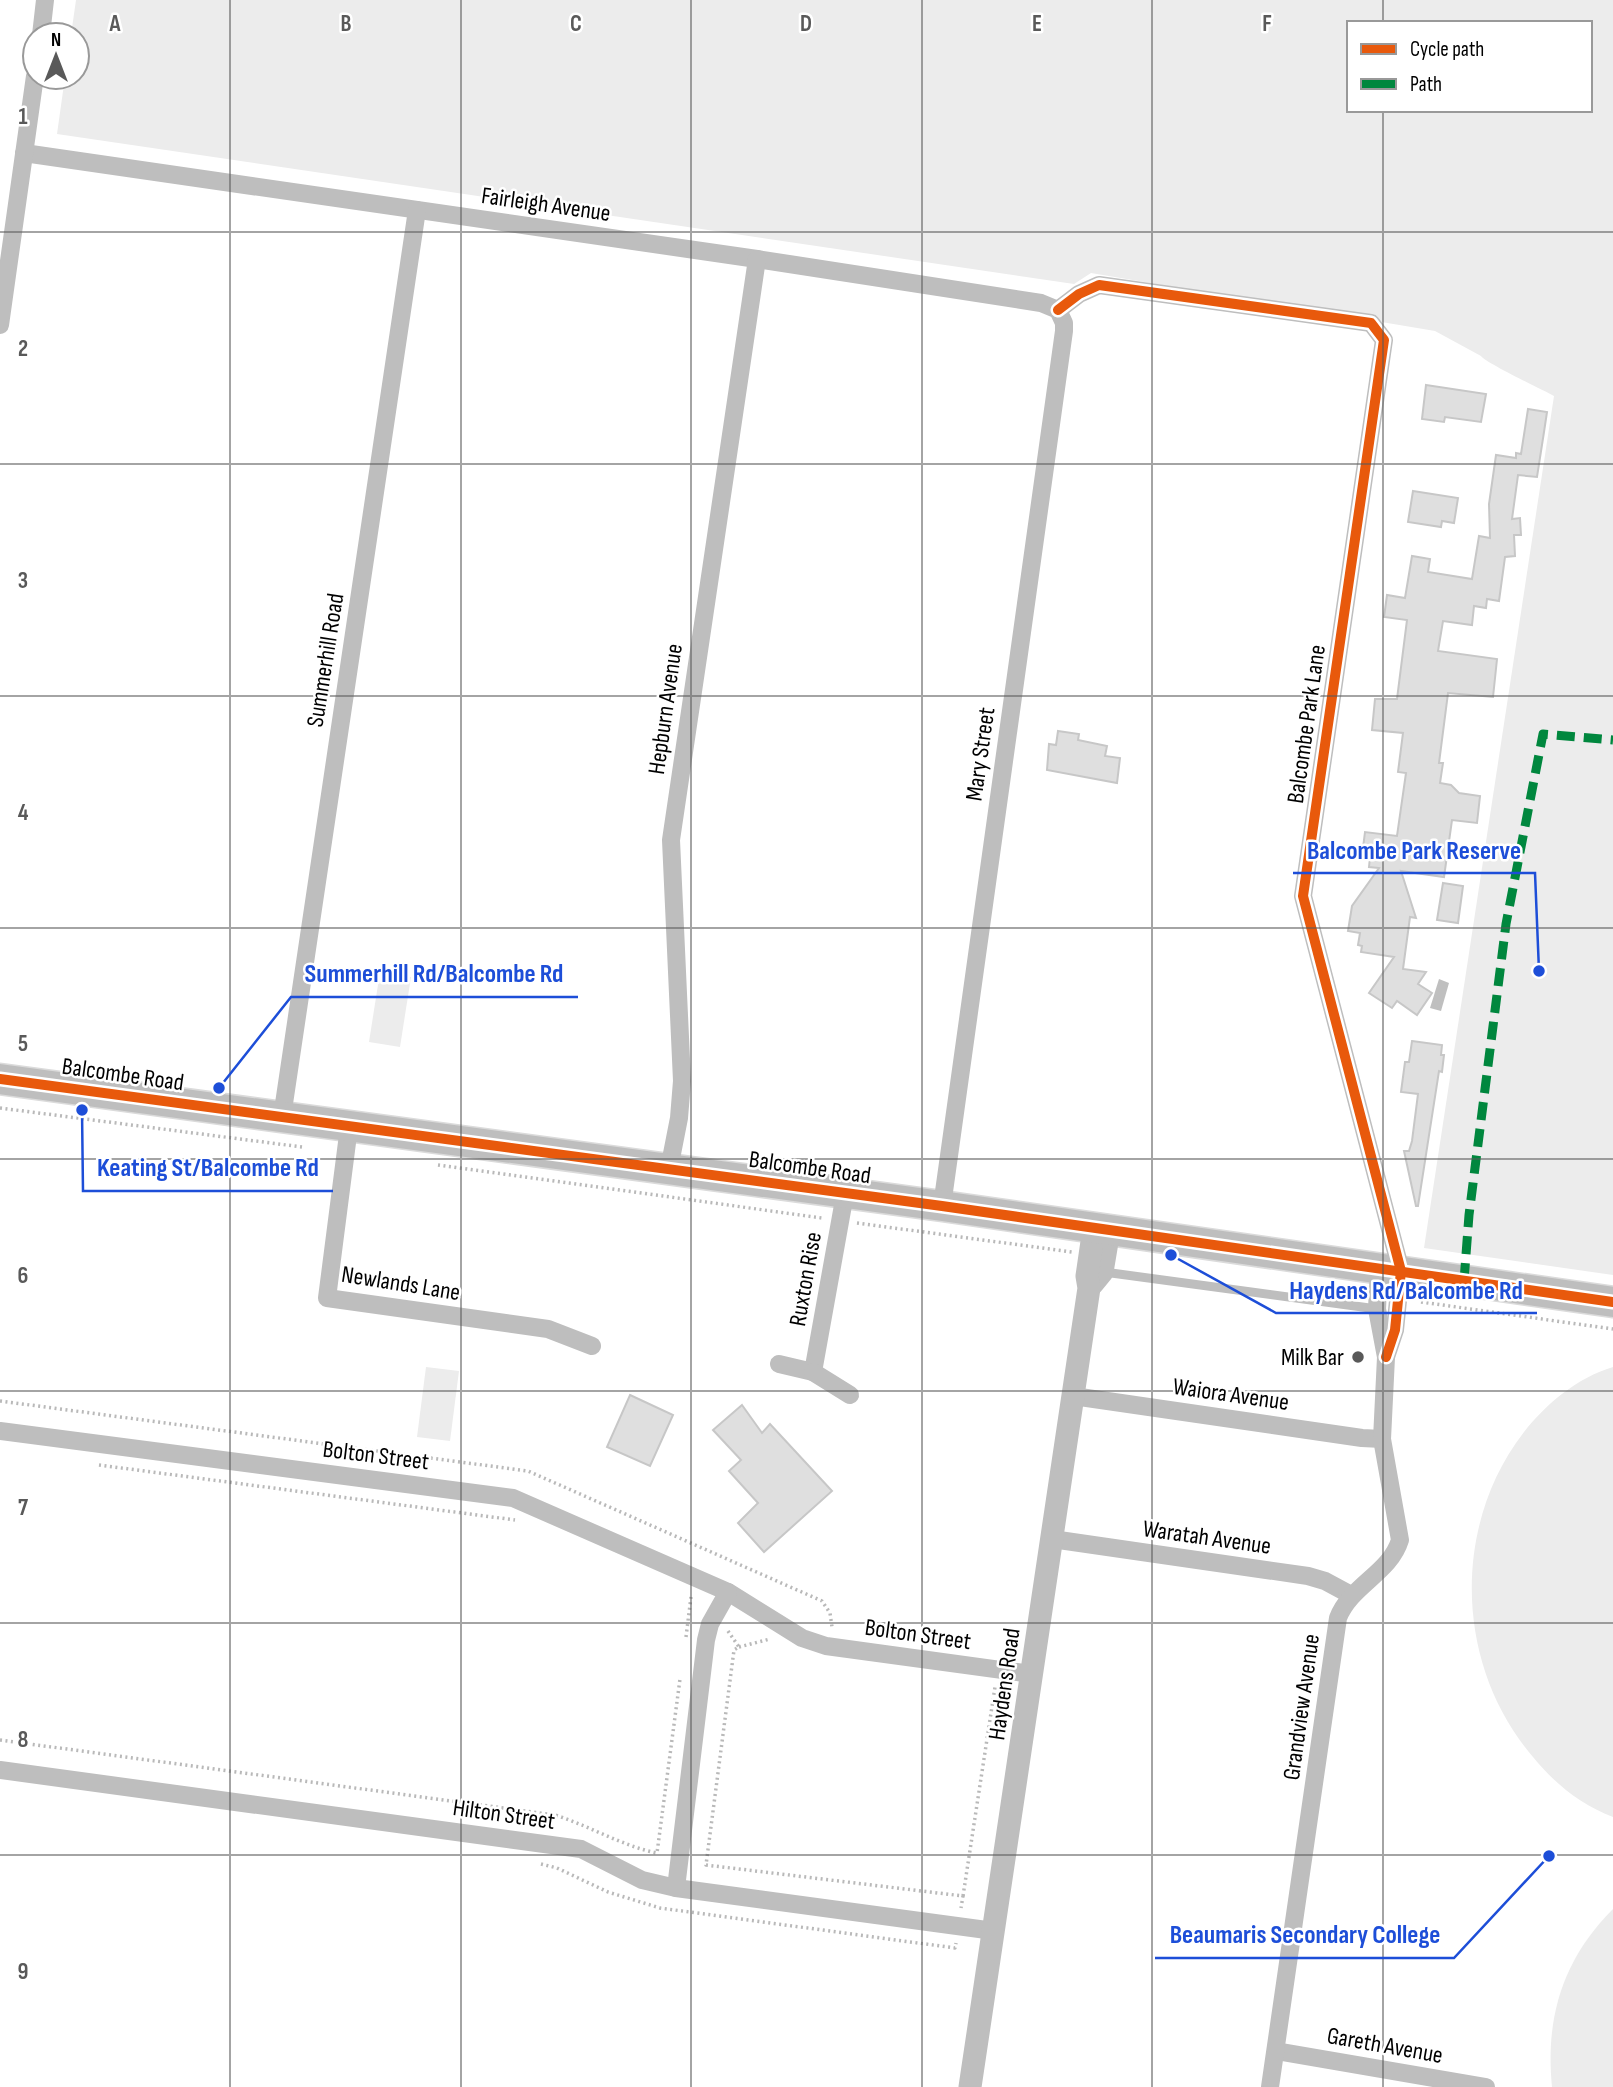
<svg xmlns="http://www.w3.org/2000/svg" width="1613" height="2087" font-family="'Sofia Sans Condensed',sans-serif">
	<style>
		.green { fill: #ececec; fill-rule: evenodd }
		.water { fill: #bfbfbf }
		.building { fill: #dfdfdf; stroke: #c7c7c7; stroke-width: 2 }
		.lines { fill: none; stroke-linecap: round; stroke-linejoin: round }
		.primary-casing { stroke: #dbdbdb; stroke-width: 33 }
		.path { stroke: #b9b9b9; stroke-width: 3.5; stroke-dasharray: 2 3.5; stroke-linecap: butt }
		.service { stroke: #bebebe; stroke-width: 9 }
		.minor { stroke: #bebebe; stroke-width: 18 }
		.tertiary { stroke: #bebebe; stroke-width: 23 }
		.primary { stroke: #bebebe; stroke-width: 30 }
		.quiet { stroke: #00873e; stroke-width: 9; stroke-dasharray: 18 9; stroke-linecap: butt }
		.cycleway-casing { stroke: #fff; stroke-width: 15 }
		.cycleway { stroke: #e8590c; stroke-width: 10 }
		.grid { fill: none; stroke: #595959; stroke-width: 2; stroke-opacity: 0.55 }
		.poi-dot { fill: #595959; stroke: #fff; stroke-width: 2.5 }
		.labels { text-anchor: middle; stroke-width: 5; stroke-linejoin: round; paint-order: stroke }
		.street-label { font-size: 24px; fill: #000; stroke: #fff }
		.poi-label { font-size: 24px; fill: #000; stroke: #fff; text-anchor: end }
		.grid-label { font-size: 23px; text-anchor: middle; font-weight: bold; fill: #595959; stroke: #fff; stroke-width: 5; stroke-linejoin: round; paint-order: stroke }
		.leader { fill: none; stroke: #1d4ed8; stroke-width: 2.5 }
		.callout-dot { fill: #1d4ed8; stroke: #fff; stroke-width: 2.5 }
		.callout-label { font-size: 26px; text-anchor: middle; font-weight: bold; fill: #1d4ed8; stroke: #fff; stroke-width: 5; stroke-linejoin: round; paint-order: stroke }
	</style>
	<rect width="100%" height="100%" fill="#fff"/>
	<g class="green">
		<path d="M76,0H1613V1275L1424,1248L1554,396C1541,389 1486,363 1481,356L1435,331L1091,273L1074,284L57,134L65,77H77V35H71ZM1349,23H1590V110H1349Z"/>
		<path d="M380,972L411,977L400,1047L369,1042Z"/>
		<path d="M426,1367L459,1371L450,1441L417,1437Z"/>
		<path d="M1613,1367V1817C1581,1805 1554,1783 1533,1757C1455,1666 1451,1526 1524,1432C1547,1403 1577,1378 1613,1367Z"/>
		<path d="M1613,1909V2087H1552C1545,2017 1563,1959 1613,1909Z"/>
	</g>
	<path class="water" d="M1439,979L1449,983L1441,1011L1430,1008Z"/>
	<g class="building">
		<path d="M1426,385L1486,394L1481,422L1445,417L1444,422L1422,419Z"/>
		<path d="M1528,409L1547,412L1544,432L1537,477L1518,475L1512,519L1520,518L1521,535H1514L1515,556L1505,557L1499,601L1487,599L1486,608L1474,606L1472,625L1443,621L1438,651L1497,659L1493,697L1448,693L1439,763H1443L1440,783L1451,785L1459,793L1480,796L1477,823L1452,820L1444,877L1401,871L1416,918L1410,917L1403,969L1426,972L1418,984L1432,993L1417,1015L1397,1001L1392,1008L1369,993L1394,957L1361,952L1362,946L1358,945L1360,933L1348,931L1352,906L1379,868L1369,867L1370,857L1362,856L1365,832L1397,836L1406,773L1398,772L1403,733L1372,730L1375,699H1397L1407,620L1384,617L1387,595L1405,598L1412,556L1430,559L1428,572L1472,579L1479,536L1490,538L1489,504L1496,455L1516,458V453L1521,454Z"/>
		<path d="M1413,491L1458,498L1454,523L1442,521L1441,527L1408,522Z"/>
		<path d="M1058,731L1079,734L1078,740L1107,746L1105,756L1120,758L1117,783L1047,770L1049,744L1056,745Z"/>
		<path d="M1443,883L1463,886L1458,923L1437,920Z"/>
		<path d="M1412,1041L1442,1045L1441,1055H1444L1442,1072L1439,1071L1418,1206H1416L1404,1151H1409L1412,1141L1418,1094L1401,1092L1405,1062H1409Z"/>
		<path d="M630,1395L673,1415L650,1466L607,1447Z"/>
		<path d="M742,1405L762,1433L770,1424L832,1491L764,1552L738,1523L758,1503L729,1471L741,1460L713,1430Z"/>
	</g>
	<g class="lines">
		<defs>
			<path id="primary" d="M0,1079L942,1206L1613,1302"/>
		</defs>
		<use href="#primary" class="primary-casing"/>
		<g class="path">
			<path d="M0,1108L302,1147"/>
			<path d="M438,1165L822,1218"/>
			<path d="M857,1223L1072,1252"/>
			<path d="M1421,1302L1613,1329"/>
			<path d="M0,1401L528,1471L822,1601L830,1613L832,1627"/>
			<path d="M99,1465L515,1520"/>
			<path d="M728,1631L739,1647L734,1650L706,1865L963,1896L961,1908"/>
			<path d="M686,1637L691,1597"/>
			<path d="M739,1647L770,1639"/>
			<path d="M0,1740L555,1815C590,1826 622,1846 657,1853L680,1679"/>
			<path d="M541,1864L557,1868L608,1892L660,1908L955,1948L956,1943"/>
			<path d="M963,1896L995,1687"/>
		</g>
		<path class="service" d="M1104,1272L1377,1309"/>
		<g class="minor">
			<path d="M41,35L45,0"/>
			<path d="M24,153L757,259L1041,303L1058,310"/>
			<path d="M1058,310L1079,294L1099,285L1371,323L1384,340L1303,896L1401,1271L1395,1330L1386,1357"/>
			<path d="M0,325L35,76"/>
			<path d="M282,1117L417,210"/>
			<path d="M349,1127L327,1298L548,1329L592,1346"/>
			<path d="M669,1169L679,1118L682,1081L671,840L757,259"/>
			<path d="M942,1206L1064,331V323L1058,310"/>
			<path d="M779,1364L813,1372L845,1194"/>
			<path d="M813,1372L850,1395"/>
			<path d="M1073,1396L1362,1438L1382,1439"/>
			<path d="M0,1431L513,1498L728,1592L802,1638L826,1646L1031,1674"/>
			<path d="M1052,1539L1308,1576L1325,1581L1351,1595"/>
			<path d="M0,1770L581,1849L642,1880L676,1888L994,1931"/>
			<path d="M676,1888L706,1640L710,1624L728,1592"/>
			<path d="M1276,2051L1486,2087"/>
			<path d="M1270,2087L1338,1618C1351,1585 1390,1573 1400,1540L1382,1439L1386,1357L1377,1309L1379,1268"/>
		</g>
		<g class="tertiary">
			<path d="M1093,1283L1102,1272L1109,1230"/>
			<path d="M970,2087L1089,1288L1087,1276L1094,1228"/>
		</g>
		<use href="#primary" class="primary"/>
		<path class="quiet" d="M1464,1281L1469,1215L1506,924L1543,734L1613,740"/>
		<defs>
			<g id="cycleway">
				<path d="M1058,310L1079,294L1099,285L1371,323L1384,340L1303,896L1401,1271L1395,1330L1386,1357"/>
				<path d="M0,1079L942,1206L1613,1302"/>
			</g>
		</defs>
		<use href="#cycleway" class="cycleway-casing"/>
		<use href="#cycleway" class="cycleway"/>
	</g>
	<path class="grid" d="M230,0V2087M461,0V2087M691,0V2087M922,0V2087M1152,0V2087M1383,0V23M1383,110V2087M0,232H1613M0,464H1613M0,696H1613M0,928H1613M0,1159H1613M0,1391H1613M0,1623H1613M0,1855H1613"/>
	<circle class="poi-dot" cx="1358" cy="1357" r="7"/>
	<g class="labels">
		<g class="street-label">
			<text transform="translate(546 204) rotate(8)" y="8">Fairleigh Avenue</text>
			<text transform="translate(325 660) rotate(-81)" y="8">Summerhill Road</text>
			<text transform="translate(665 709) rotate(-82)" y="8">Hepburn Avenue</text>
			<text transform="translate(1306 724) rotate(-82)" y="8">Balcombe Park Lane</text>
			<text transform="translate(980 754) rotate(-82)" y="8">Mary Street</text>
			<text transform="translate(123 1074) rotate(8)" y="8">Balcombe Road</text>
			<text transform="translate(810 1167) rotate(8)" y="8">Balcombe Road</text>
			<text transform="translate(805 1279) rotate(-80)" y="8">Ruxton Rise</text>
			<text transform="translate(401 1283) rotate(9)" y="8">Newlands Lane</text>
			<text transform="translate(1231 1394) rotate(8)" y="8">Waiora Avenue</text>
			<text transform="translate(376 1455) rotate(7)" y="8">Bolton Street</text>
			<text transform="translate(1207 1537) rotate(8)" y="8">Waratah Avenue</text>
			<text transform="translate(918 1634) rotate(8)" y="8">Bolton Street</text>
			<text transform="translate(1004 1684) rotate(-82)" y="8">Haydens Road</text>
			<text transform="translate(1301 1707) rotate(-82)" y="8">Grandview Avenue</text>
			<text transform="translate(504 1814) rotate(8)" y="8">Hilton Street</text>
			<text transform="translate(1385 2045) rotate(10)" y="8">Gareth Avenue</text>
		</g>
		<g class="poi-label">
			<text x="1344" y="1365">Milk Bar</text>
		</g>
	</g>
	<g class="grid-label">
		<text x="115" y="31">A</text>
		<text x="346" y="31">B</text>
		<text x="576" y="31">C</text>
		<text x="806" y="31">D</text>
		<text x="1037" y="31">E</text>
		<text x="1267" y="31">F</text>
		<text x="23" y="124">1</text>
		<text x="23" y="356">2</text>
		<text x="23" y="588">3</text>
		<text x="23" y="820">4</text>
		<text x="23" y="1051">5</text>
		<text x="23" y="1283">6</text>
		<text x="23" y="1515">7</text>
		<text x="23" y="1747">8</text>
		<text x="23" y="1979">9</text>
	</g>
	<path class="leader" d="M1539 971L1535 873H1293M219 1088L291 997H578M82 1110L83 1191H333M1171 1255L1276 1313H1537M1549 1856L1454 1958H1155"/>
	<g class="callout-dot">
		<circle cx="1539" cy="971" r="7"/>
		<circle cx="219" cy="1088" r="7"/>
		<circle cx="82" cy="1110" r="7"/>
		<circle cx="1171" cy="1255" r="7"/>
		<circle cx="1549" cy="1856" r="7"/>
	</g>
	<g class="callout-label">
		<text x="1414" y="859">Balcombe Park Reserve</text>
		<text x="434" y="982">Summerhill Rd/Balcombe Rd</text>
		<text x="208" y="1176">Keating St/Balcombe Rd</text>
		<text x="1406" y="1299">Haydens Rd/Balcombe Rd</text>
		<text x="1305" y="1943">Beaumaris Secondary College</text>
	</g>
	<rect x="1347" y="21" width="245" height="91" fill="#ffffff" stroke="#999999" stroke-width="2"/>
	<rect x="1361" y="44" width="35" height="10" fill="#e8590c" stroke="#999999" stroke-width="2"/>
	<text x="1410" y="56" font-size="21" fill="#000000">Cycle path</text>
	<rect x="1361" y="79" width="35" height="10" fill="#00873e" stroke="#999999" stroke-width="2"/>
	<text x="1410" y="91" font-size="21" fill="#000000">Path</text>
	<g transform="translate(56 56)"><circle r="33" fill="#ffffff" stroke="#999999" stroke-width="2"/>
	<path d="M0-5L12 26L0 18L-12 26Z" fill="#595959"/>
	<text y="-10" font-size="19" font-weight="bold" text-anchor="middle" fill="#000000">N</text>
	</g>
</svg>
